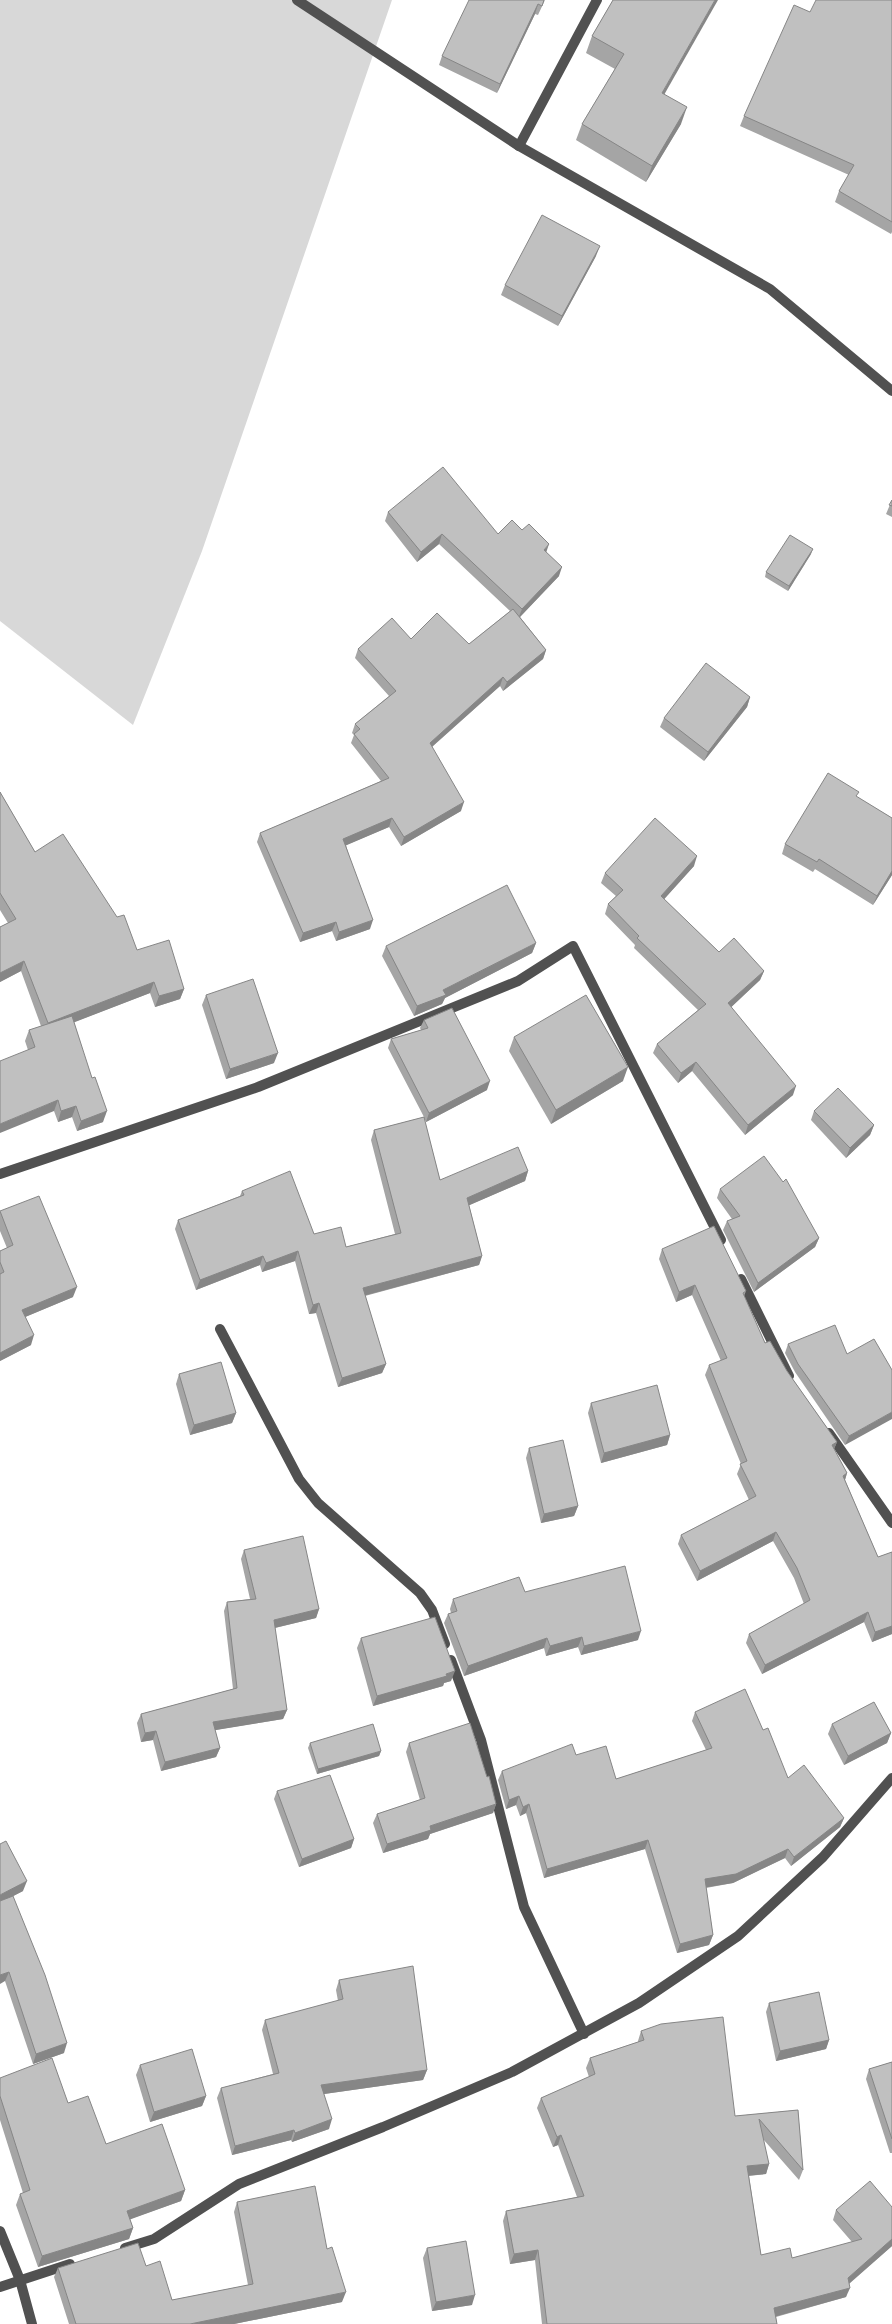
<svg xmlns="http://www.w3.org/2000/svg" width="892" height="2324" font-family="'PT Sans',sans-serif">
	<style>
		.green { fill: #d8d8d8 }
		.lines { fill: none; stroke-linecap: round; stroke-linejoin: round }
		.minor { stroke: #515151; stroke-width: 10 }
		.wall { fill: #a5a5a5 }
		.shaded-wall { fill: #868686 }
		.building { fill: #c0c0c0; stroke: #868686 }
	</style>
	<rect width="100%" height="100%" fill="#fff"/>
	<path class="green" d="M0,0H392L202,551L133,725L0,621Z"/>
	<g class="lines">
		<g class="minor">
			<path d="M297,0L519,146L770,289L892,391"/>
			<path d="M519,146L597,0"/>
			<path d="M0,1174L258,1087L518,981L573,946L721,1240"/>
			<path d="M741,1279L789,1376"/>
			<path d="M220,1329L299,1479L318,1503L420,1593L432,1610L445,1644"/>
			<path d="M829,1433L892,1523"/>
			<path d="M451,1660L481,1740L524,1907L584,2034"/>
			<path d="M0,2231L20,2280L32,2324"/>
			<path d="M125,2248L154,2239L239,2184L383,2127L512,2072L639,2003L738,1936L823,1857L892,1778"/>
			<path d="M0,2287L70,2264"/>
		</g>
	</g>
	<g class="wall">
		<path d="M545,0L538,15L535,14L497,93L439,65L442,56Z"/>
		<path d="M613,0L681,124L646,182L576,140L582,124L615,69L586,53L592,36Z"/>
		<path d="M892,0V232L891,234L835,202L839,191L849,175L740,126L744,116L810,12Z"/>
		<path d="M596,256L558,326L501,295L505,285Z"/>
		<path d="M892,500V517L886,514Z"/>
		<path d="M388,512L498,534L522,530L546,552L559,576L520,617L546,650L543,659L503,691L500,686L432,747L461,811L401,846L389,827L346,845L370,929L336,941L332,931L300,942L257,842L260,833L381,781L351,743L354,735L352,733L355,724L389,696L355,658L358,649L411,639L469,644L510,611L439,544L417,562L385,521Z"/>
		<path d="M811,554L788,591L765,577L766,572Z"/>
		<path d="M750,697L747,707L704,761L660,727L664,718Z"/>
		<path d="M0,792L35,852L137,950L184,989L180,999L155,1007L150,993L74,1022L103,1122L77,1131L72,1117L58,1122L54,1111L28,1050L25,1041L29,1030L41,1026L21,971L0,982V927L8,923L0,910Z"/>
		<path d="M857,797L892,818V875L873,905L815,869L813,872L782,854L785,844Z"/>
		<path d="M694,866L664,899L719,952L764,971L760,980L731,1007L793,1095L745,1135L692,1071L678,1083L653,1053L657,1044L698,1010L634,948L635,945L605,914L608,904L616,896L601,883L605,873Z"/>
		<path d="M536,943L532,953L445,998L442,1004L414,1016L382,956L386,946Z"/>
		<path d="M206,995L274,1063L226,1079L202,1005Z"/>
		<path d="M424,1020L487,1090L426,1122L424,1118L440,1180L528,1171L525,1181L469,1205L482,1256L479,1265L365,1296L386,1364L382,1373L338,1387L316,1313L309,1314L295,1261L262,1272L260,1265L196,1290L175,1229L178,1220L240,1196L242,1191L314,1234L346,1247L395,1234L371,1140L374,1130L424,1117L388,1048L391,1039L421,1030L420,1028Z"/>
		<path d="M514,1037L623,1081L551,1124L509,1051Z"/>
		<path d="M814,1111L874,1125L870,1135L846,1158L811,1120Z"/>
		<path d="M720,1189L819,1238L815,1247L754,1292L723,1230L727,1221L732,1219L717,1198Z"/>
		<path d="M0,1211L73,1297L25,1317L31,1345L0,1361V1251L7,1248L0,1231Z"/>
		<path d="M662,1249L746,1291L744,1296L765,1343L787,1371L837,1442L834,1449L847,1473L845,1480L878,1557L892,1552V1634L872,1642L864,1622L762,1674L746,1643L749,1634L804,1604L794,1578L773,1541L697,1581L678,1544L681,1535L749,1500L737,1474L741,1464L705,1375L709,1365L721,1361L692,1295L676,1302L659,1259Z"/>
		<path d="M788,1344L892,1370L845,1445L795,1372L785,1353Z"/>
		<path d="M179,1374L236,1413L232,1423L190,1435L176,1384Z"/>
		<path d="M591,1403L670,1435L667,1445L601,1463L588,1413Z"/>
		<path d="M529,1448L578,1506L574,1516L541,1523L526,1458Z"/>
		<path d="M244,1550L319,1609L316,1618L275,1628L287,1710L283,1719L215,1730L220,1748L216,1757L161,1771L153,1740L141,1742L137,1723L141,1714L233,1689L224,1611L227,1602L250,1599L241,1559Z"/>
		<path d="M525,1592L638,1640L581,1655L578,1647L546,1656L544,1648L464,1676L444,1623L448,1614L451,1613L450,1609L453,1599Z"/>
		<path d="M361,1638L451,1681L444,1683L443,1686L373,1706L357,1648Z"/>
		<path d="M695,1712L763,1730L788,1778L844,1818L840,1827L791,1866L785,1858L733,1883L706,1888L713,1935L709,1945L677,1953L645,1849L544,1878L526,1813L520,1816L516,1805L506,1809L498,1780L502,1771L576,1755L616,1779L706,1750L692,1721Z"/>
		<path d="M832,1724L891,1733L887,1743L844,1765L828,1734Z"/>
		<path d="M310,1743L381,1751L379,1756L317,1774L308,1748Z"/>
		<path d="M409,1743L496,1804L493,1813L430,1834L428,1839L383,1853L373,1823L377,1814L420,1800L406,1752Z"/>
		<path d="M277,1791L354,1839L351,1848L299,1867L274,1799Z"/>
		<path d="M0,1844L23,1891L13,1896L64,2053L33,2064L5,1981Z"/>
		<path d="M339,1980L427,2070L423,2080L324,2094L329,2129L292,2142L291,2140L232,2155L217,2098L221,2088L273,2074L262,2030L265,2020L338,2001L336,1990Z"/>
		<path d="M769,2003L829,2040L826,2049L776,2061L766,2012Z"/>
		<path d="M641,2031L735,2116L798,2110L803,2170L799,2180L763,2139L769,2164L766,2174L749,2176L761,2255L792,2258L852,2242L833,2220L836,2210L892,2207V2246L849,2284L846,2297L776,2317L777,2324H542L535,2260L510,2264L503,2221L506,2211L577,2197L558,2145L553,2147L537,2108L541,2098L589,2077L586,2068L590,2058L638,2042V2041Z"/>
		<path d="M892,2062V2153H890L866,2079L869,2069Z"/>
		<path d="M140,2065L206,2096L202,2106L150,2122L136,2075Z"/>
		<path d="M0,2078L68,2103L106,2144L185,2190L181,2201L130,2219L133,2228L129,2239L38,2267L16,2205L20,2194L23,2193L0,2120Z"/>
		<path d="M237,2202L327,2249L342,2302L234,2324H69L54,2277L58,2268L146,2266L172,2300L248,2285L234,2212Z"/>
		<path d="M427,2248L472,2305L432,2311L423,2258Z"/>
	</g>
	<g class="shaded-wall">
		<path d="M715,0H718L656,109L662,93Z"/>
		<path d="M538,4L535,14L497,93L500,84Z"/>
		<path d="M687,107L681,124L646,182L652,166Z"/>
		<path d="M600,246L596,256L558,326L562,316Z"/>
		<path d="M442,534L439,544L417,562L421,552Z"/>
		<path d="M549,544L546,553L544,550Z"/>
		<path d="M813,549L811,554L788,591L789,586Z"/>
		<path d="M562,567L559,576L518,619L522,609Z"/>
		<path d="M546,650L543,659L503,691L507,682Z"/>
		<path d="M503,677L500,686L426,752L430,743Z"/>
		<path d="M750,697L747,707L704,761L708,752Z"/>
		<path d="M464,802L461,811L401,846L404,837Z"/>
		<path d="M392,818L389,827L340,848L343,839Z"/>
		<path d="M697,856L694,866L658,906L661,896Z"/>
		<path d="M892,871V875L873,905L877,896Z"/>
		<path d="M373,920L370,929L336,941L339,932Z"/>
		<path d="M336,922L332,931L300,942L303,933Z"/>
		<path d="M536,943L532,953L445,998L442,1004L414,1016L417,1006L443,990Z"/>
		<path d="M24,961L21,971L0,982V973Z"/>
		<path d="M764,971L760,980L725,1013L728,1003Z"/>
		<path d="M154,982L150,993L44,1034L48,1023Z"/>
		<path d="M184,989L180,999L155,1007L159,996Z"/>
		<path d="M278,1053L274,1063L226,1079L230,1069Z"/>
		<path d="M696,1062L692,1071L678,1083L681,1073Z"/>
		<path d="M628,1067L623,1081L551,1124L556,1110Z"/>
		<path d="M490,1081L487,1090L426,1122L429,1113Z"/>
		<path d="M796,1086L793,1095L745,1135L748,1125Z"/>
		<path d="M58,1100L54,1111L0,1133V1124Z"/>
		<path d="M76,1106L72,1117L58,1122L61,1111Z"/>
		<path d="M107,1111L103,1122L77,1131L81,1121Z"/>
		<path d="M874,1125L870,1135L846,1158L850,1148Z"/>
		<path d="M528,1171L525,1181L463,1208L467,1198Z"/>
		<path d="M819,1238L815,1247L754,1292L758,1283Z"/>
		<path d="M298,1251L295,1261L262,1272L266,1263Z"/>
		<path d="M263,1256L260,1265L196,1290L200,1280Z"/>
		<path d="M482,1256L479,1265L359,1297L363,1288Z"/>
		<path d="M695,1285L692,1295L676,1302L679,1292Z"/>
		<path d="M77,1287L73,1297L18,1320L22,1310Z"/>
		<path d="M319,1303L316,1313L309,1314L313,1305Z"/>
		<path d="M34,1335L31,1345L0,1361V1353Z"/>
		<path d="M386,1364L382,1373L338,1387L342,1378Z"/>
		<path d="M892,1412V1419L845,1445L849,1436Z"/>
		<path d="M236,1413L232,1423L190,1435L194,1425Z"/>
		<path d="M670,1435L667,1445L601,1463L604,1453Z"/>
		<path d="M837,1442L833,1451L832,1445Z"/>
		<path d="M847,1473L844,1483L843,1476Z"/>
		<path d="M578,1506L574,1516L541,1523L544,1514Z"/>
		<path d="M776,1532L773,1541L697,1581L700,1571Z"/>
		<path d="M319,1609L316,1618L270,1629L274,1620Z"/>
		<path d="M868,1612L864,1622L762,1674L765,1665Z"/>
		<path d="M892,1626V1634L872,1642L875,1632Z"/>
		<path d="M641,1631L638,1640L581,1655L584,1646Z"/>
		<path d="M582,1637L578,1647L546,1656L550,1646Z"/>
		<path d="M547,1638L544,1648L464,1676L468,1666Z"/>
		<path d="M455,1671L451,1681L444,1683L443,1686L373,1706L377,1696Z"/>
		<path d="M287,1710L283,1719L210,1731L213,1722Z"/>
		<path d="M156,1731L153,1740L141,1742L145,1733Z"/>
		<path d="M891,1733L887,1743L844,1765L848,1756Z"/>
		<path d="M220,1748L216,1757L161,1771L165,1762Z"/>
		<path d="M381,1751L379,1756L317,1774L318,1769Z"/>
		<path d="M519,1796L516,1805L506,1809L509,1800Z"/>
		<path d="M496,1804L493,1813L430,1834L428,1839L383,1853L387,1844L430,1826Z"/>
		<path d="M529,1804L526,1813L520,1816L523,1807Z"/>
		<path d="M844,1818L840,1827L791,1866L794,1857Z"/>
		<path d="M354,1839L351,1848L299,1867L302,1859Z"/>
		<path d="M648,1840L645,1849L544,1878L547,1869Z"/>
		<path d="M788,1849L785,1858L733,1883L702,1888L705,1879Z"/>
		<path d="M27,1881L23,1891L0,1903V1895Z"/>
		<path d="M713,1935L709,1945L677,1953L680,1944Z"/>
		<path d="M9,1972L5,1981L0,1984V1975Z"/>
		<path d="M829,2040L826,2049L776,2061L780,2051Z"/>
		<path d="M67,2043L64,2053L33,2064L36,2054Z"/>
		<path d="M427,2070L423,2080L317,2095L321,2085Z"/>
		<path d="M206,2096L202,2106L150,2122L154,2112Z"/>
		<path d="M332,2119L329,2129L292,2142L295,2133Z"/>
		<path d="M294,2130L291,2140L232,2155L235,2146Z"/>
		<path d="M561,2135L558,2145L553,2147L557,2137Z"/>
		<path d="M769,2164L766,2174L744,2176L747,2166Z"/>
		<path d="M185,2190L181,2201L123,2222L127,2211Z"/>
		<path d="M133,2228L129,2239L38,2267L42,2256Z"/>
		<path d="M892,2239V2246L844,2288L848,2278Z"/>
		<path d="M538,2250L535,2260L510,2264L514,2254Z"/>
		<path d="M850,2288L846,2297L770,2318L774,2308Z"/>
		<path d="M346,2292L342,2302L234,2324H190Z"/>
		<path d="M475,2295L472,2305L432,2311L436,2302Z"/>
	</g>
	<g class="building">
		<path d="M469,0H544L542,6L538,4L500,84L442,56Z"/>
		<path d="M613,0H715L662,93L687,107L652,166L582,124L624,54L592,36Z"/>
		<path d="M816,0H892V222L839,191L854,165L744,116L794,5L810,12Z"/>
		<path d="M542,215L600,246L562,316L505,285Z"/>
		<path d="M443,467L498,534L512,520L522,530L529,524L549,544L544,550L562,567L522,609L442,534L421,552L388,512Z"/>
		<path d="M892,500V506L889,505Z"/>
		<path d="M790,535L813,549L789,586L766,572Z"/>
		<path d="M513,609L546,650L507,682L503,677L430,743L464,802L404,837L392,818L343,839L373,920L339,932L336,922L303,933L260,833L389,778L354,734L360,729L355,724L396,691L358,649L392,618L411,639L437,613L469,644Z"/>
		<path d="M706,663L750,697L708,752L664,718Z"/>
		<path d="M828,773L859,792L856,796L892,818V871L877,896L819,859L817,862L785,844Z"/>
		<path d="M0,792L35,852L63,834L117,917L124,915L137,950L169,940L184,989L159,996L154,982L48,1023L24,961L0,973V927L16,919L0,893Z"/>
		<path d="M655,818L697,856L661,896L719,952L734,938L764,971L728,1003L796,1086L748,1125L696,1062L681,1073L657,1044L706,1004L637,938L639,936L608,904L623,890L605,873Z"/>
		<path d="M507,885L536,943L443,990L446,995L417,1006L386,946Z"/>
		<path d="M253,979L278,1053L230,1069L206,995Z"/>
		<path d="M586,995L628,1067L556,1110L514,1037Z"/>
		<path d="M452,1008L490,1081L429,1113L391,1039L428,1028L424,1020Z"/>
		<path d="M72,1016L92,1078L95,1077L107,1111L81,1121L76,1106L61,1111L58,1100L0,1124V1061L35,1047L29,1030Z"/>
		<path d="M838,1088L874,1125L850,1148L814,1111Z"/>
		<path d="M424,1117L440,1180L518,1147L528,1171L467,1198L482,1256L363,1288L386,1364L342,1378L319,1303L313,1305L298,1251L266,1263L263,1256L200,1280L178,1220L244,1195L242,1191L290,1171L314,1234L341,1227L346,1247L401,1233L374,1130Z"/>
		<path d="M764,1156L783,1182L786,1179L819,1238L758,1283L727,1221L740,1216L720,1189Z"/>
		<path d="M39,1196L77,1287L22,1310L34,1335L0,1353V1274L4,1272L0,1262V1251L13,1245L0,1211Z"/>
		<path d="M714,1226L746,1291L743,1293L765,1343L770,1341L787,1371L837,1442L832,1445L847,1473L843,1476L878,1557L892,1552V1626L875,1632L868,1612L765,1665L749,1634L810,1600L797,1568L776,1532L700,1571L681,1535L756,1496L740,1464L747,1461L709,1365L727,1358L695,1285L679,1292L662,1249Z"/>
		<path d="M835,1325L847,1354L874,1339L892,1370V1412L849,1436L798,1364L788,1344Z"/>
		<path d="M221,1362L236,1413L194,1425L179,1374Z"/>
		<path d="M657,1385L670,1435L604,1453L591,1403Z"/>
		<path d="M563,1440L578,1506L544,1514L529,1448Z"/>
		<path d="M303,1536L319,1609L274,1620L287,1710L213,1722L220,1748L165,1762L156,1731L145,1733L141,1714L237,1688L227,1602L256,1599L244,1550Z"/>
		<path d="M625,1566L641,1631L584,1646L582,1637L550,1646L547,1638L468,1666L448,1614L457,1611L453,1599L519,1577L525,1592Z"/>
		<path d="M435,1617L455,1671L446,1674L447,1676L377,1696L361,1638Z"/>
		<path d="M745,1689L763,1730L768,1728L788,1778L804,1765L844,1818L794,1857L788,1849L736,1874L705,1879L713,1935L680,1944L648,1840L547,1869L529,1804L523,1807L519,1796L509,1800L502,1771L572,1744L576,1755L606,1746L616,1779L712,1748L695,1712Z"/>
		<path d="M874,1702L891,1733L848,1756L832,1724Z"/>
		<path d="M470,1723L487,1777L489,1776L496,1804L430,1826L431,1830L387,1844L377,1814L425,1798L409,1743Z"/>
		<path d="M373,1724L381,1751L318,1769L310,1743Z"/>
		<path d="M330,1775L354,1839L302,1859L277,1791Z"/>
		<path d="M6,1841L27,1881L0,1895V1844Z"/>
		<path d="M13,1896L45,1975L67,2043L36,2054L9,1972L0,1975V1901Z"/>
		<path d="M413,1966L427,2070L321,2085L332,2119L295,2133L294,2130L235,2146L221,2088L279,2073L265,2020L343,1999L339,1980Z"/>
		<path d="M819,1992L829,2040L780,2051L769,2003Z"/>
		<path d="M723,2017L735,2116L798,2110L803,2170L759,2119L769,2164L747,2166L761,2255L790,2248L792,2258L862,2239L836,2210L870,2181L892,2207V2239L848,2278L850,2288L774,2308L777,2324H547L538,2250L514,2254L506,2211L584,2196L561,2135L557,2137L541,2098L595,2074L590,2058L644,2040L641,2031L661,2024Z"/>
		<path d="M192,2049L206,2096L154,2112L140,2065Z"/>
		<path d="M52,2058L68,2103L88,2096L106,2144L162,2124L185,2190L127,2211L133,2228L42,2256L20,2194L30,2190L0,2096V2078Z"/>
		<path d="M892,2062V2139L869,2069Z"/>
		<path d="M315,2186L327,2249L332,2247L346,2292L190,2324H76L58,2268L138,2243L146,2266L160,2261L172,2300L253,2284L237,2202Z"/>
		<path d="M466,2241L475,2295L436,2302L427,2248Z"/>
	</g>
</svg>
